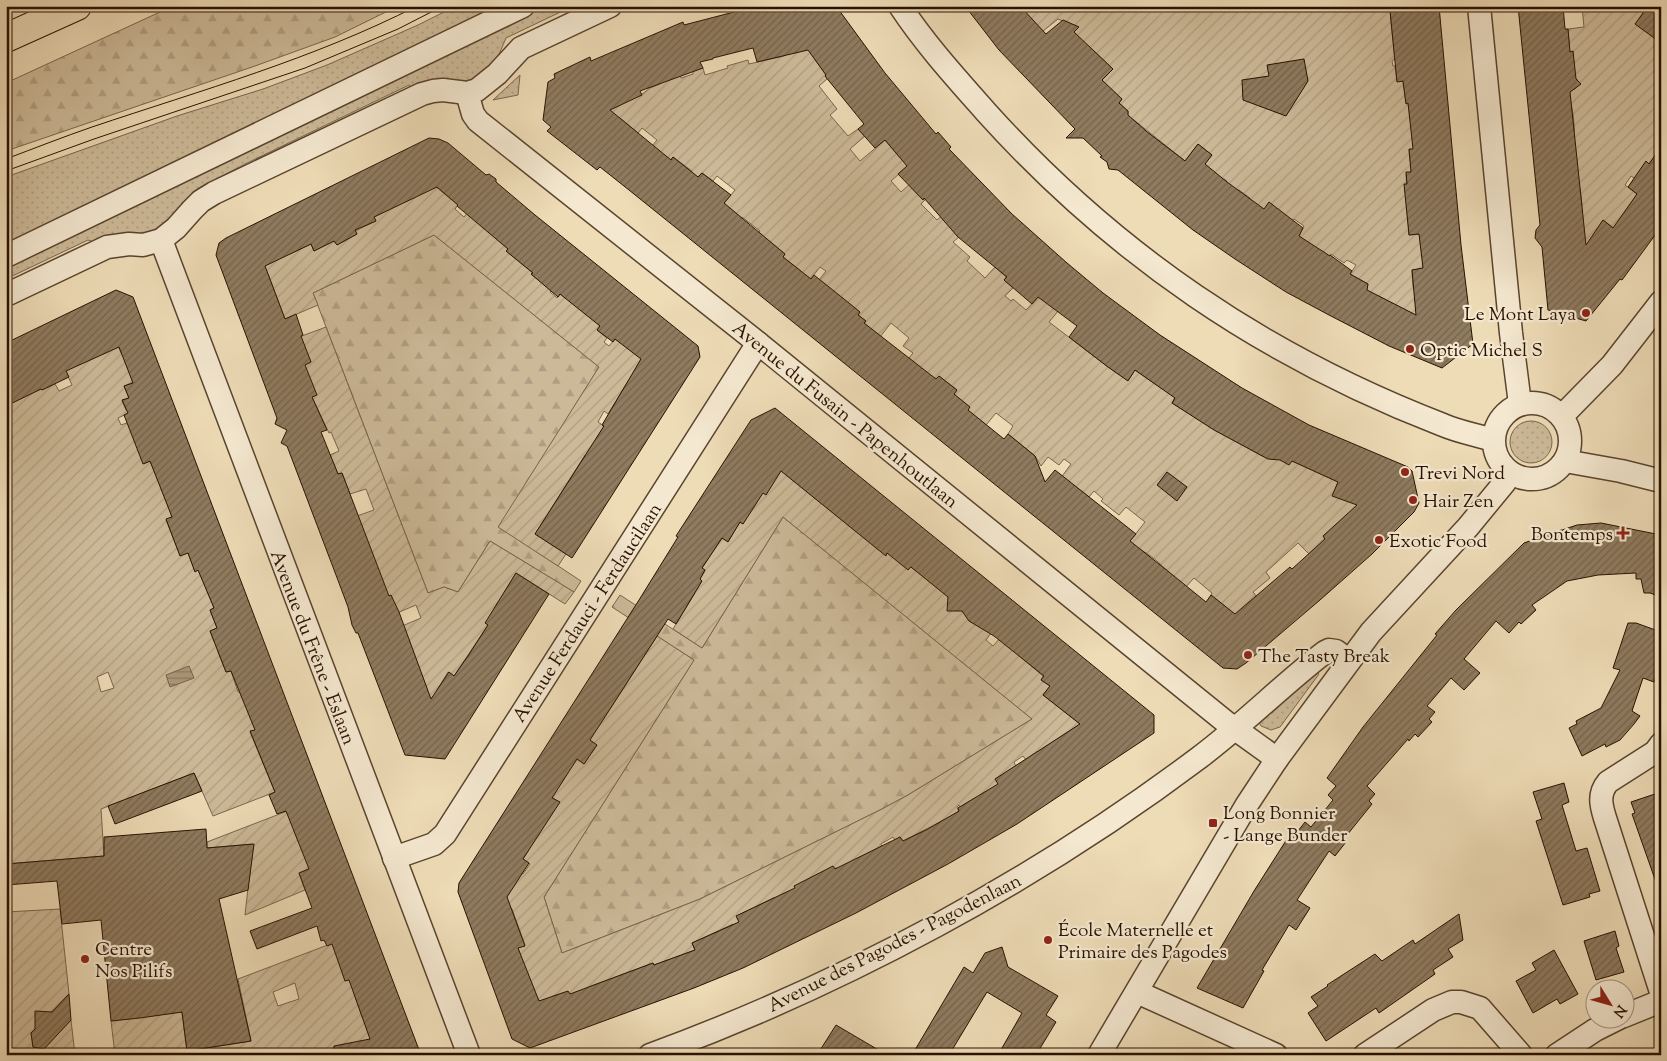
<svg xmlns="http://www.w3.org/2000/svg" width="1667" height="1061" font-family="'Sorts Mill Goudy',serif">
	<style>
		.grass { fill: url(#grass-dots); stroke: #7a654c }
		.forest { fill: url(#forest-firs); stroke: #7a654c }
		.garden { fill: url(#garden-furrows); stroke: #7a654c; fill-rule: evenodd }
		.water { fill: url(#water-rules); stroke: #776149 }
		.building { fill: url(#building-hatch); stroke: #281100; fill-rule: evenodd }
		.lines { fill: none; stroke-linecap: round; stroke-linejoin: round }
		.minor-casing { stroke: #5a442e; stroke-width: 25 }
		.major-casing { stroke: #281100; stroke-width: 30 }
		.minor { stroke: #f4e8d0; stroke-width: 22 }
		.major { stroke: #eedcb7; stroke-width: 28 }
		.tram { stroke: #281100; stroke-width: 1 }
		.poi-dot { fill: #8f2418; stroke: #f4e8d0; stroke-width: 2 }
		.labels { text-anchor: middle; stroke-width: 4.5; stroke-linejoin: round; paint-order: stroke }
		.poi-label { font-size: 19px; fill: #281100; stroke: #f4e8d0; text-anchor: start }
		.street-label { font-size: 19px; fill: #281100; stroke: #f4e8d0 }
	</style>
	<defs>
		<pattern id="grass-dots" width="8" height="8" patternUnits="userSpaceOnUse" patternTransform="scale(1.25)"><rect width="8" height="8" fill="#ccb998"/><path d="M2 2h.1M6 6h.1" fill="none" stroke="#af9e81" stroke-width="1.8" stroke-linecap="round"/></pattern>
		<pattern id="forest-firs" width="22" height="20" patternUnits="userSpaceOnUse" patternTransform="scale(1.25)"><rect width="22" height="20" fill="#ccb998"/><path d="M5 1l3.5 6h-7zM16 11l3.5 6h-7z" fill="#af9e81"/></pattern>
		<pattern id="garden-furrows" width="10" height="10" patternUnits="userSpaceOnUse" patternTransform="scale(1.25)"><rect width="10" height="10" fill="#ccb998"/><path d="M-1 1l2-2M0 10L10 0M9 11l2-2" fill="none" stroke="#af9e81"/></pattern>
		<pattern id="water-rules" width="6" height="5" patternUnits="userSpaceOnUse" patternTransform="scale(1.25)"><rect width="6" height="5" fill="#ab9779"/><path d="M0 2.5h6" fill="none" stroke="#8b7a61"/></pattern>
		<pattern id="building-hatch" width="6" height="6" patternUnits="userSpaceOnUse" patternTransform="scale(1.25)"><rect width="6" height="6" fill="#8f7b5f"/><path d="M-1 1l2-2M0 6l6-6M5 7l2-2" fill="none" stroke="#75634c"/></pattern>
	</defs>
	<rect width="100%" height="100%" fill="#eedcb7"/>
	<filter id="stains"><feTurbulence type="fractalNoise" baseFrequency=".004" numOctaves="4"/><feColorMatrix values="0 0 0 0 .2 0 0 0 0 .09 0 0 0 0 .02 0 0 0 .5 -.17"/></filter>
	<radialGradient id="worn" r=".72"><stop offset=".6" stop-color="#630" stop-opacity="0"/><stop offset="1" stop-color="#630" stop-opacity=".3"/></radialGradient>
	<g class="grass">
		<path d="M456,6H506L6,248V177L177,116L263,89L327,65L418,25Z"/>
		<path d="M540,6H573L506,38L497,59L475,79L465,81L444,80L413,92L409,85L245,164L203,186L156,232L96,243L88,240L6,279V264Z"/>
		<path d="M520,75L518,95L493,100Z"/>
		<circle cx="1531" cy="442" r="21"/>
		<path d="M1316,671L1319,674L1280,727L1271,730L1261,726L1259,722Z"/>
	</g>
	<g class="forest">
		<path d="M173,6H398L335,37L255,66L6,151V83Z"/>
		<path d="M434,235L599,367L499,527L581,581L574,592L490,541L458,592L444,587L428,593L313,293Z"/>
		<path d="M783,517L1032,719L908,795L882,809L700,899L562,953L544,897L694,660L612,607L620,595L702,648Z"/>
	</g>
	<g class="garden">
		<path d="M1008,6H1124V11L1137,10V6H1405V9L1390,11L1395,59L1392,61L1393,66H1395L1397,81H1403L1406,103H1408L1415,149L1409,150L1410,161L1414,172L1406,173L1409,235L1419,234L1428,268L1412,270L1413,286L1426,321L1386,301V300L1378,296L1365,294L1368,284L1350,274L1356,265L1347,260L1344,263L1331,254L1326,262L1307,242L1299,236L1304,226L1294,219L1286,232L1258,218L1244,207L1250,198L1239,190L1222,189L1227,181L1224,179L1218,186L1204,165L1212,155L1198,144L1185,161L1134,120L1122,119L1128,114V111L1119,103L1122,99L1093,88L1113,69L1094,51L1074,69L1055,49L1079,27L1058,19L1032,40Z"/>
		<path d="M1582,6H1639L1661,21V147L1649,164L1646,162L1639,181L1631,176L1625,185L1637,194L1615,229L1603,220L1596,231L1606,239L1572,252L1582,205L1580,188H1569C1573,156 1580,121 1566,90L1575,89L1578,83L1577,79L1568,80L1573,52H1565L1569,43L1568,29L1584,27Z"/>
		<path d="M802,39L826,75L827,79L819,86L837,109L830,115L848,136L858,129L865,136L850,149L860,161L885,140L901,159L909,165L891,181L901,192L912,182L923,199L926,196L927,198L921,204L937,220L943,215L959,237L953,242L970,257L967,261L985,278L995,267L1006,277L1004,280L1013,288L1005,296L1011,301L1013,299L1026,310L1041,294L1059,310L1049,322L1108,367L1128,380L1135,370L1155,384L1176,395L1172,403L1217,431L1262,456L1292,461L1338,482L1333,495L1382,498L1323,536L1326,539L1309,554L1298,543L1266,572L1270,578L1253,592L1257,597L1232,623L1226,607L1211,595L1212,593L1194,578L1183,590C1169,572 1151,550 1127,545L1145,522L1126,507L1119,515L1101,501L1103,499L1094,491L1089,497L1080,490L1055,486L1071,464L1064,459L1059,465L1048,457L1041,466L1035,456L1008,434L1013,426L996,413L981,431L954,394L957,390L939,376L935,381L909,358L913,353L903,346L909,338L891,323L880,337L864,324L866,321L858,315L860,312L819,280L826,271L820,267L809,281L801,271L783,257L785,254L769,241L757,235L760,231L742,217L737,224L721,207L735,190L717,176L713,181L702,173L697,178L691,173L692,171L673,157L666,165L648,151L657,140L642,128L638,133L620,118L567,101L641,95L650,88L660,84L659,79L678,69L681,78L693,74V71L703,68L705,75L728,68L727,66L748,60L749,64L784,56Z"/>
		<path d="M430,182L458,205L455,209L464,217L469,211L508,249L506,251L533,273L532,275L540,281L553,288L550,292L557,298L569,284L600,326L597,330L607,338L604,342L609,346L615,339L650,359L627,383L608,414L604,411L598,422L604,426L598,436L596,462L585,455L535,534L566,554L558,566L498,527L599,367L434,235L313,293L318,305L285,319L268,274H265L264,253L290,254L311,244L314,251L334,241L337,245L357,234L355,231L376,221L374,217L415,197Z"/>
		<path d="M326,327L428,593L444,587L458,592L490,541L574,592L565,604L516,573L504,593L511,598L488,625L454,676L448,672L436,692L432,718L395,629L421,618L416,605L397,613L391,595L383,598L357,516L374,510L366,489L350,494L342,473L338,474L330,455L339,451L331,432L329,433L312,397L316,395L303,366L311,362L308,355L291,340Z"/>
		<path d="M112,332L121,353H123L136,381L124,386L129,398L122,401L126,410L130,409L131,412L118,418L121,425L132,421L144,464L150,461L173,517L166,520L180,555L188,553L195,571L201,569L214,608L210,610L217,628L210,631L215,643L220,642L218,652L226,672L231,671L238,692H240L257,729L250,732L275,792L213,816L194,773L101,809L104,856L6,864V438H13L6,425V406L41,389L42,390L55,384L59,391L72,385L65,370ZM108,672L114,688L101,692L97,677Z"/>
		<path d="M770,454L785,474L885,555L887,553L911,567L951,599L963,611L969,621L991,633L986,640L993,646L1001,637L1017,654L1043,676L1041,680L1050,686L1043,695L1080,724L1026,760L1023,756L1014,762L1016,767L1003,792L973,799L960,807L959,805L957,807L959,812L903,841L900,837L895,840L893,837L881,844L882,847L842,869L835,868L798,894L773,898L737,916L742,929L737,932L733,924L692,943L695,950L654,965L653,963L591,986L571,999L563,993L553,996L536,1006L518,948L525,945L512,909L503,902L516,870L523,874L530,864L523,859L528,851L525,849L559,802L552,797L564,779L574,757L584,764L597,745L584,737L603,720L657,636L694,660L544,897L562,953L700,899L882,809L908,795L1032,719L783,517L702,648L673,629L695,593L694,592L702,581L700,579L705,571L702,568L722,538L728,541L740,522L743,524Z"/>
		<path d="M290,810L298,829L294,831L298,841L303,839L311,868L299,873L305,890L245,915L253,844L207,848V842Z"/>
		<path d="M60,909L69,994L31,1033L33,1047L44,1049L71,1020L75,1055H6V912Z"/>
		<path d="M333,943L345,981L351,979L356,999L362,1017L378,1038L333,1047V1049L306,1055H115L111,1021L182,1012L187,1051L251,1041L238,979ZM295,983L299,999L278,1006L273,992Z"/>
	</g>
	<path class="water" d="M189,666L194,678L170,687L166,675Z"/>
	<g class="building">
		<path d="M757,6H836L885,73L936,134L938,132L951,147L949,149L1012,214L1067,263L1103,293L1160,335L1242,388L1309,425L1408,467L1412,471L1419,503L1414,512L1372,554L1320,600L1246,663L1237,669L1223,668L629,190L600,167L597,170L547,131L551,127L543,120L548,82L555,78L554,74L590,57L591,61L683,22L684,25ZM753,48L757,62L808,50L826,75L825,76L864,124L858,129L875,148L885,140L907,166L898,174L923,200L924,198L958,237L1007,277L1004,280L1032,304L1038,297L1077,326L1069,337L1108,367L1128,381L1135,370L1175,398L1172,403L1214,430L1268,459L1280,460L1289,465L1292,461L1338,482L1332,496L1357,505L1323,536L1325,539L1292,569L1290,567L1235,614L1211,595L1206,602L1169,572L1130,541L1136,534L1055,470L1045,482L1035,456L1008,434L1004,439L968,410L970,407L954,394L957,390L939,376L936,379L864,323L866,321L858,315L860,312L844,299L814,275L811,279L783,257L785,254L724,203L731,195L702,173L698,177L673,157L671,160L610,110L642,95L640,91L703,68L700,62L713,59V58Z"/>
		<path d="M965,6H1020L1046,34L1063,20L1079,27L1074,32L1113,69L1102,80L1122,99L1119,103L1128,111V115L1146,131L1185,161L1198,144L1212,155L1205,164L1227,182L1264,209L1269,202L1303,228L1299,236L1330,256V255L1352,271L1350,274L1368,284L1367,290L1416,315L1412,270L1423,268L1419,234L1409,235L1404,184H1407L1406,172H1411L1409,149H1413L1408,103L1406,104L1403,81L1397,82L1390,11L1405,9V6H1439L1461,245L1473,344L1442,368L1389,346L1329,315L1286,292L1235,259L1193,230L1118,170L1109,169L1107,162L1100,157L1102,156L1083,138H1066L1075,129L999,50Z"/>
		<path d="M1518,6H1563L1565,29H1568L1570,52L1573,51L1576,79L1581,84L1570,92L1586,245L1603,220L1613,228L1637,194L1628,187L1646,161L1649,164L1661,147V227L1622,280L1620,279L1586,321L1548,310L1542,247L1535,238L1536,230L1540,225Z"/>
		<path d="M1648,6H1661V43L1635,24Z"/>
		<path d="M1304,59L1308,81L1286,116L1243,100L1242,80L1269,76L1267,65Z"/>
		<path d="M429,138L439,139L448,143L486,175L489,174L496,179V182L535,215L698,346L700,357L572,558L535,534L604,426L602,425L641,359L615,339L613,342L597,330L600,326L560,294L558,297L531,274L533,273L506,251L508,249L457,206L458,205L437,187L374,217L376,221L355,230L357,234L337,245L334,241L314,251L311,244L265,266L285,319L296,314L303,335L301,336L311,362L305,365L317,395L312,397L327,430L321,432L338,474L342,473L389,596L391,595L399,612L431,699L449,672L454,676L468,656L488,625L485,623L516,573L549,594L445,759L405,755L358,633H356L352,625L348,607L336,575L287,446L281,443L287,430L275,424L277,418L216,255L219,243L226,238Z"/>
		<path d="M116,290L133,297L421,1055H335L334,1046L370,1039L349,980L345,981L332,944L327,946L324,940L321,941L317,926L257,949L250,931L312,908L299,873L309,869L286,811L277,814L269,795L275,792L250,731L255,730L231,671L226,672L210,631L217,628L210,610L214,608L198,570L195,572L188,553L180,556L166,519L172,517L150,461L143,464L124,415L128,413L122,400L129,398L124,386L133,383L119,347L66,371L69,377L42,390L41,389L6,406V343Z"/>
		<path d="M775,408L1154,715V733L1017,824L948,864L856,913L743,968L694,988L530,1048L512,1039L458,892L459,883L639,600L678,537L676,536L751,420ZM781,471L886,556L887,553L908,570L911,567L948,597L947,611H962L969,621L994,636L1044,676L1041,680L1050,686L1043,695L1080,724L995,779L998,784L958,808L959,811L928,829L903,841L900,837L835,869L833,866L794,886L795,888L736,916L739,922L692,943L695,950L654,965L653,963L570,994L568,991L539,1001L518,948L525,946L507,897L529,863L523,859L560,802L552,798L577,759L584,764L597,745L590,740L668,619L676,624L702,581L700,579L705,570L702,568L722,538L728,542L740,522L743,524L763,493L766,495Z"/>
		<path d="M1167,472L1187,487L1177,501L1157,485Z"/>
		<path d="M1601,523L1661,535V597L1650,593H1644L1641,579H1636V573L1598,575L1567,581L1532,605L1536,610L1521,624L1519,622L1509,633L1496,621L1464,659L1480,673L1464,690L1451,678L1427,706L1435,712L1429,719L1432,722L1418,737L1415,734L1409,741L1408,739L1367,786L1375,794L1369,801L1372,804L1343,840L1346,842L1335,856L1329,851L1297,900L1310,908L1296,930L1289,925L1262,970L1264,971L1243,1008L1197,988L1254,891L1294,828L1298,831L1305,822L1311,827L1333,800L1328,795L1336,786L1327,778L1363,727L1437,635L1435,634L1456,610L1524,543L1535,539L1544,533L1562,530L1577,525Z"/>
		<path d="M1628,623H1636L1661,632V663L1654,682L1643,678L1632,711L1640,716L1634,724L1620,740L1606,747L1605,744L1582,756L1569,728L1577,724L1576,721L1601,708L1620,670L1613,668Z"/>
		<path d="M194,773L202,791L115,824L108,806Z"/>
		<path d="M1564,783L1569,802L1562,805L1576,851L1587,848L1600,891L1589,894L1590,897L1563,905L1536,821L1542,819L1533,792Z"/>
		<path d="M1661,792V885H1657L1632,814L1635,813L1631,802Z"/>
		<path d="M206,829L207,848L254,844L248,890L219,899L251,1041L187,1051L182,1012L140,1018L111,1021L101,920L62,924L57,881L6,885V864L104,856V837Z"/>
		<path d="M1459,914L1463,940L1448,949L1453,957L1433,970L1435,974L1379,1013L1376,1008L1326,1041L1308,1013L1318,1006L1311,997L1328,986L1327,985L1375,954L1382,961L1413,940L1415,944Z"/>
		<path d="M1615,931L1619,946L1616,948L1624,972L1596,980L1584,941Z"/>
		<path d="M1002,947L1008,967L1058,996L1046,1015L1056,1022L1036,1055H998L1022,1013L987,992L949,1055H912L964,967L973,973L985,953Z"/>
		<path d="M1554,950L1578,994L1560,1004L1557,999L1533,1013L1516,981L1536,970L1532,963Z"/>
		<path d="M69,994L71,1020L44,1049L33,1047L31,1033L35,1029V1011L52,1012Z"/>
		<path d="M836,1025L887,1055H817Z"/>
	</g>
	<g class="lines">
		<defs>
			<g id="minor">
				<path d="M900,6C925,44 956,78 986,112C1114,254 1264,356 1443,425C1459,432 1477,435 1493,440"/>
				<path d="M1479,6L1511,333L1520,404"/>
				<path d="M467,93L473,114L478,121L758,343L1227,723L1277,759"/>
				<path d="M161,240L469,1055"/>
				<path d="M6,256L523,6"/>
				<path d="M6,295L107,247L129,244L143,245L161,240L176,228L192,210L201,201L214,193L422,94L433,91L443,90L467,93L477,90L497,74L521,48L610,6"/>
				<circle cx="1532" cy="441" r="38"/>
				<path d="M1562,416L1612,365L1661,302"/>
				<path d="M1565,461L1621,471L1661,481"/>
				<path d="M1661,744L1655,752L1608,782C1598,794 1601,805 1605,818L1661,992"/>
				<path d="M394,858L434,844L445,834L758,343"/>
				<path d="M1137,992L1276,1055"/>
				<path d="M1624,1016L1661,1001"/>
				<path d="M650,1055C842,985 1037,880 1200,757C1244,724 1282,685 1325,652L1329,650L1336,651L1349,661"/>
				<path d="M1099,1055L1246,806L1277,759L1371,632L1468,527L1505,482L1509,472"/>
				<path d="M1365,1055L1433,1010L1452,1002H1461L1480,1008L1521,1055"/>
				<path d="M1557,1055L1595,1030L1619,1018"/>
			</g>
			<path id="major" d="M6,38L77,6"/>
		</defs>
		<use href="#minor" class="minor-casing"/>
		<use href="#major" class="major-casing"/>
		<use href="#minor" class="minor"/>
		<use href="#major" class="major"/>
		<g class="tram">
			<path d="M6,159C35,148 63,137 92,127C202,90 313,59 417,6"/>
			<path d="M6,171L94,139L305,68L398,29L443,6"/>
		</g>
	</g>
	<g class="poi-dot">
		<circle cx="1586" cy="313" r="5"/>
		<circle cx="1410" cy="349" r="5"/>
		<circle cx="1405" cy="472" r="5"/>
		<circle cx="1413" cy="500" r="5"/>
		<path d="M1620.5 525.5h5v5h5v5h-5v5h-5v-5h-5v-5h5z"/>
		<circle cx="1379" cy="540" r="5"/>
		<circle cx="1248" cy="655" r="5"/>
		<rect x="1208" y="818" width="10" height="10" rx="2.5"/>
		<circle cx="1048" cy="940" r="5"/>
		<circle cx="85" cy="959" r="5"/>
	</g>
	<g class="labels">
		<g class="poi-label">
			<text x="1576" y="320" text-anchor="end">Le Mont Laya</text>
			<text x="1420" y="356">Optic Michel S</text>
			<text x="1415" y="479">Trevi Nord</text>
			<text x="1423" y="507">Hair Zen</text>
			<text x="1613" y="540" text-anchor="end">Bontemps</text>
			<text x="1389" y="547">Exotic Food</text>
			<text x="1258" y="662">The Tasty Break</text>
			<text x="1223" y="819">Long Bonnier<tspan x="1223" dy="22">- Lange Bunder</tspan></text>
			<text x="1058" y="936">École Maternelle et<tspan x="1058" dy="22">Primaire des Pagodes</tspan></text>
			<text x="95" y="955">Centre<tspan x="95" dy="22">Nos Pilifs</tspan></text>
		</g>
		<g class="street-label">
			<text transform="translate(846 414) rotate(39)" y="7">Avenue du Fusain - Papenhoutlaan</text>
			<text transform="translate(586 612) rotate(-57)" y="7">Avenue Ferdauci - Ferdaucilaan</text>
			<text transform="translate(314 647) rotate(69)" y="7">Avenue du Frêne - Eslaan</text>
			<text transform="translate(894 942) rotate(-27)" y="7">Avenue des Pagodes - Pagodenlaan</text>
		</g>
	</g>
	<rect width="1667" height="1061" fill="none" stroke="#eedcb7" stroke-width="25"/>
	<rect x="8" y="8" width="1652" height="1046" fill="none" stroke="#281100" stroke-width="2.5"/>
	<rect x="12" y="12" width="1642" height="1036" fill="none" stroke="#281100"/>
	<g transform="translate(1610 1004) rotate(127)"><circle r="24" fill="#f4e8d0" stroke="#a2927d"/>
	<path d="M0-4L9 19L0 12L-9 19Z" fill="#8f2418"/>
	<text y="-8" font-size="14" font-weight="bold" text-anchor="middle" fill="#281100">N</text>
	</g>
	<rect width="100%" height="100%" filter="url(#stains)"/>
	<rect width="100%" height="100%" fill="url(#worn)"/>
</svg>
